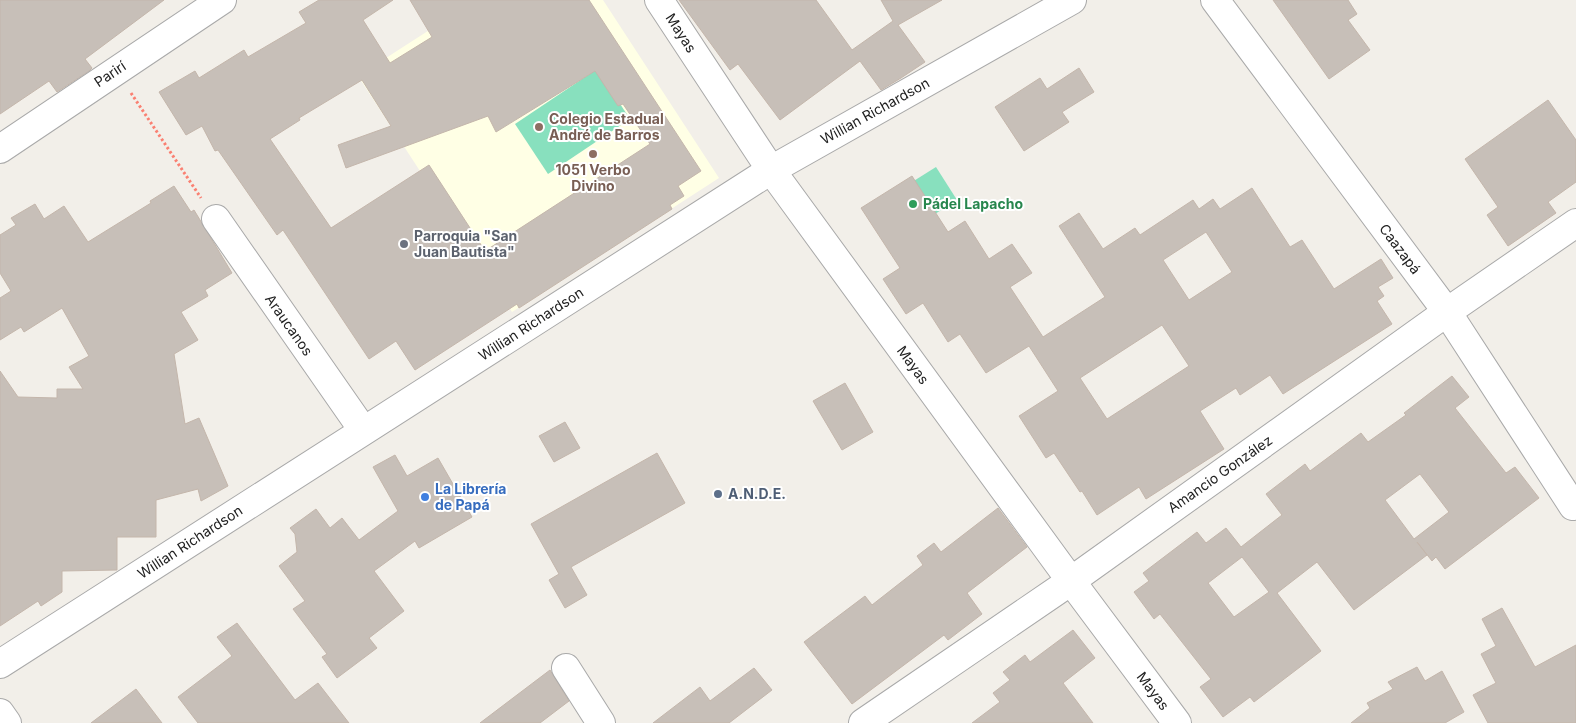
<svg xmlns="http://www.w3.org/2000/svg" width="1576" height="723" font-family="Inter,sans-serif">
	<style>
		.education { fill: #ffffe5 }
		.pitch { fill: #88e0be }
		.building { fill: #c7bfb8; stroke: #c4b6ab; fill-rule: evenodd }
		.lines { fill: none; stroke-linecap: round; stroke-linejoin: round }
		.street-casing { stroke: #a9a9a9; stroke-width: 30 }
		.path { stroke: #fa8072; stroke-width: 3; stroke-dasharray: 2.5 2.5; stroke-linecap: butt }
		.street { stroke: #fff; stroke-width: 28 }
		.education-dot { fill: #8d6e63; stroke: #fff; stroke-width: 2 }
		.leisure-dot { fill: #2e9e5b; stroke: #fff; stroke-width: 2 }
		.worship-dot { fill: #6b7280; stroke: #fff; stroke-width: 2 }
		.service-dot { fill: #5c6f8a; stroke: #fff; stroke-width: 2 }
		.shop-dot { fill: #3f7fe0; stroke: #fff; stroke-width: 2 }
		.labels { text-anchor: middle; stroke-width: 4; stroke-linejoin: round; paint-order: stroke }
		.street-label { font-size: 14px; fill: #222; stroke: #fff }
		.education-label { font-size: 14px; font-weight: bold; fill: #785e54; stroke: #fff; text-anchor: start }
		.leisure-label { font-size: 14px; font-weight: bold; fill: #27864d; stroke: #fff; text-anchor: start }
		.worship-label { font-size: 14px; font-weight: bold; fill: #5b616d; stroke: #fff; text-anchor: start }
		.shop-label { font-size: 14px; font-weight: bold; fill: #366cbe; stroke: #fff; text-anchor: start }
		.service-label { font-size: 14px; font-weight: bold; fill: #4e5e75; stroke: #fff; text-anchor: start }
	</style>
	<rect width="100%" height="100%" fill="#f2efe9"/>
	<path class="education" d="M476,0H603L719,178L512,312L358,76Z"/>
	<g class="pitch">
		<path d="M597,69L630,119L548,174L515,124Z"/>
		<path d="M936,167L957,200L891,242L869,209Z"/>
	</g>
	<g class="building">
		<path d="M0,0H164L85,59L92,68L89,71L57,92L49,81L0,114Z"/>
		<path d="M319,0H393L363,20L390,63L432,37L410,0H589L701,171L678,186L684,196L670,205L672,209L519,308L517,304L415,370L396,341L369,359L283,230L277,235L218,150L215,151L202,126L186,135L159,92L195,71L199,78L244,50L248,57L306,23L299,12ZM595,71L618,106L623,104L650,144L485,251L429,165L331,228L270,139L300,120L299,118L362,80L391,126L338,145L346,168L488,116L496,132Z"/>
		<path d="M679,0H816L852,50L893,21L881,0H942L898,25L925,62L901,78L881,90L860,61L780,120L738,64L730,70Z"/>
		<path d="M1273,0H1348L1357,14L1348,20L1370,50L1329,79Z"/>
		<path d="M1079,68L1094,92L1062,112L1069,122L1024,151L995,107L1040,78L1047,89Z"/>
		<path d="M1548,100L1576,140V182L1548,202L1556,213L1508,246L1487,215L1498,207L1465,159Z"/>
		<path d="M912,176L948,232L965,221L989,259L1012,244L1032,273L1010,287L1043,337L1105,297L1059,226L1079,213L1103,249L1135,228L1140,235L1193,200L1199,209L1213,199L1220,209L1252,188L1290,247L1302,240L1334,289L1381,259L1393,278L1378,287L1384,296L1377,301L1392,324L1283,394L1270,375L1240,395L1236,388L1200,411L1224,449L1146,499L1139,487L1097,515L1082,491L1080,492L1054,453L1046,458L1019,416L1058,391L1029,346L986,373L960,334L948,342L923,303L906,314L883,279L900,268L861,208ZM1206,232L1232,272L1189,300L1163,260ZM1162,325L1189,366L1107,419L1080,378Z"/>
		<path d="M174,186L191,212L194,210L232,273L205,290L208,296L181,312L198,340L174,354L185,424L199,418L228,486L201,501L198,489L156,500V537H117V570L62,571V592L41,606L38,601L0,626V371L18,397L57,398V389H83L69,367L89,356L62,308L24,332L21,327L0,340V298L11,291L0,273V235L16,225L11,218L35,204L44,219L64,206L88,242L151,203L150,201Z"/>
		<path d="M1452,376L1469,397L1455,408L1506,473L1515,467L1539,498L1445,569L1436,557L1432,561L1417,542L1427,555L1354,610L1317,562L1277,593L1321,651L1254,702L1250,697L1223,717L1200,687L1211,679L1160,614L1154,619L1134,592L1149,581L1143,573L1197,532L1206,543L1226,528L1241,547L1282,515L1266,494L1305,464L1310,471L1361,433L1368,442L1406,415L1404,413ZM1420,474L1449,512L1414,539L1385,500ZM1242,557L1269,592L1234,617L1208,583Z"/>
		<path d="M845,383L873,432L842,450L813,401Z"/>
		<path d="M565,422L580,448L554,462L539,436Z"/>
		<path d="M657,453L685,503L571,567L587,595L565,608L549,580L559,574L531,524Z"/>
		<path d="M395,455L407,476L438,458L472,517L419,548L415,541L374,571L404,611L369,638L377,648L337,678L322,657L327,654L293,609L305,601L279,566L297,552L295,534L290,528L316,509L330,528L342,518L359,540L398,511L373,467Z"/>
		<path d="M998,508L1027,547L967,593L982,614L948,640L944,635L852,704L804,642L865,596L872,605L923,565L917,556L934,543L941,552Z"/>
		<path d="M1502,608L1535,667L1576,645V723H1488L1473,695L1496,683L1481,654L1496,646L1482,619Z"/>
		<path d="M237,623L295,700L318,683L349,723H198L178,697L232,656L217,637Z"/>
		<path d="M1073,630L1095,658L1063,683L1093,723H972L1000,702L993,693L1010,680L1003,672L1025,655L1030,662Z"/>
		<path d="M1417,667L1425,681L1442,671L1464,712L1445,723H1351L1370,708L1367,703L1393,689L1388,682Z"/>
		<path d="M754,668L772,690L729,723H653L700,687L710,701Z"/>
		<path d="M550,670L569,701L540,723H480Z"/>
		<path d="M136,689L162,723H91Z"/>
	</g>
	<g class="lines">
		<defs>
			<g id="street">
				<path d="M659,0L771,170L1071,581L1177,723"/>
				<path d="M1215,0L1447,312L1573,506"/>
				<path d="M0,149L222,0"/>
				<path d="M216,219L363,430"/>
				<path d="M0,664L771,170L1072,0"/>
				<path d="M566,668L601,723"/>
				<path d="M0,713L7,723"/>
				<path d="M863,723L1071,581L1447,312L1576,223"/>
			</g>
		</defs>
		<use href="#street" class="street-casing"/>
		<path class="path" d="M131,93L201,198"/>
		<use href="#street" class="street"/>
	</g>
	<g class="education-dot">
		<circle cx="539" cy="127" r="5"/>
		<circle cx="593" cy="154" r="5"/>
	</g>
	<circle class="leisure-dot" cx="913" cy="204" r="5"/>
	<circle class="worship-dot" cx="404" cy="244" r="5"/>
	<circle class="service-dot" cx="718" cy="494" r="5"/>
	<circle class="shop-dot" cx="425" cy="497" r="5"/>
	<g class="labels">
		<g class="street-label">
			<text transform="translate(681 33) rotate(57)" y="5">Mayas</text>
			<text transform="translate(110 74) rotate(-34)" y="5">Parirí</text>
			<text transform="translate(875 111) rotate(-29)" y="5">Willian Richardson</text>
			<text transform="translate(1400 249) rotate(53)" y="5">Caazapá</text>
			<text transform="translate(531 324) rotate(-33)" y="5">Willian Richardson</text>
			<text transform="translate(289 325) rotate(55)" y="5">Araucanos</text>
			<text transform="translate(913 365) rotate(54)" y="5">Mayas</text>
			<text transform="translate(1220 474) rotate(-35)" y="5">Amancio González</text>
			<text transform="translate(190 542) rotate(-33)" y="5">Willian Richardson</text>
			<text transform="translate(1153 691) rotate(53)" y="5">Mayas</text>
		</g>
		<g class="education-label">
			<text x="549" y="124">Colegio Estadual<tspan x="549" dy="16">André de Barros</tspan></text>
			<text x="593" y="175" text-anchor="middle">1051 Verbo<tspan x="593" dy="16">Divino</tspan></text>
		</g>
		<g class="leisure-label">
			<text x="923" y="209">Pádel Lapacho</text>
		</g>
		<g class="worship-label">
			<text x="414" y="241">Parroquia "San<tspan x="414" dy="16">Juan Bautista"</tspan></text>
		</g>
		<g class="shop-label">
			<text x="435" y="494">La Librería<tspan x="435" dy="16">de Papá</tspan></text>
		</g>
		<g class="service-label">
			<text x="728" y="499">A.N.D.E.</text>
		</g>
	</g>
</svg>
